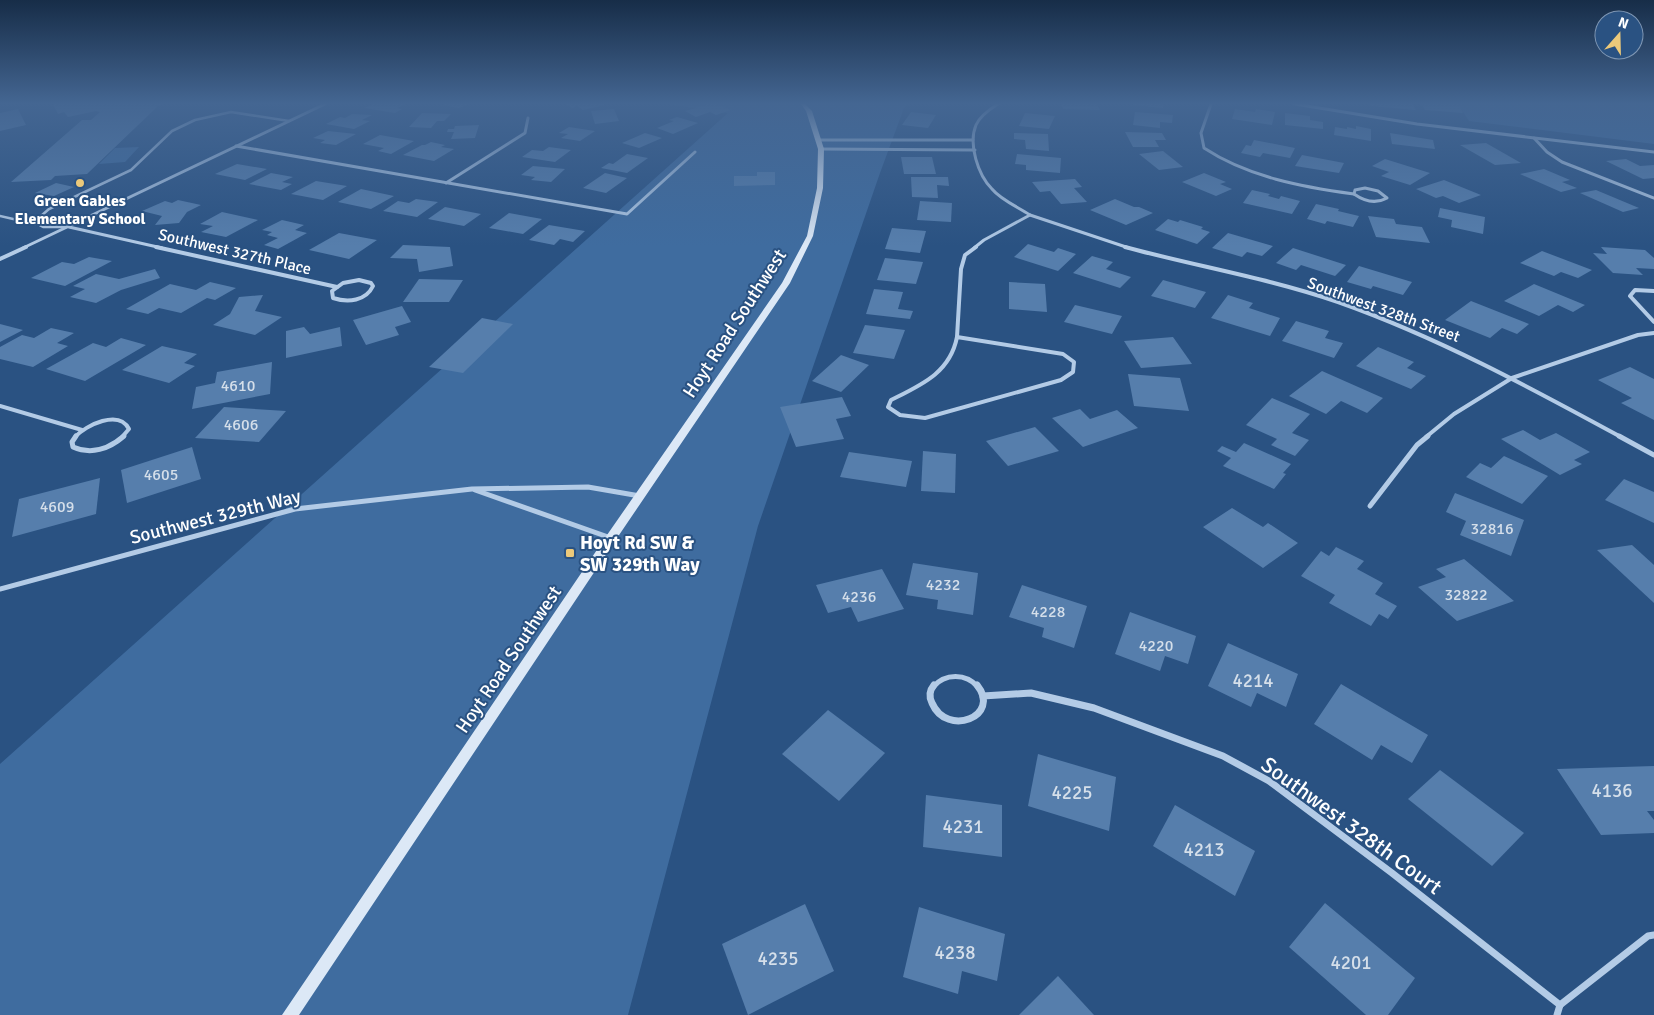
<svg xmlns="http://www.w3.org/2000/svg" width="1654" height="1015" font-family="Signika,sans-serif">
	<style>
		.green { fill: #3f6c9f }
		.building { fill: #567eac }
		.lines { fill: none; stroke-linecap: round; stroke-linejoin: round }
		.lane { stroke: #b3cbe6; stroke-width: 2.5 }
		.street-far3 { stroke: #b3cbe6; stroke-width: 3 }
		.street-far2 { stroke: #b3cbe6; stroke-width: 4 }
		.street-far1 { stroke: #b3cbe6; stroke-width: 5 }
		.street { stroke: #b3cbe6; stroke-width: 7 }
		.secondary { fill: #dce8f6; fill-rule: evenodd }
		.poi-dot { fill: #ecc97a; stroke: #2a5282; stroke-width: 2 }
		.labels { text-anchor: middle; stroke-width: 4; stroke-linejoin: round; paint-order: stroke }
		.far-poi-label { font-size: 16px; font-weight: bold; fill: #fff; stroke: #2a5282 }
		.far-street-label { font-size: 16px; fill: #fff; stroke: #2a5282 }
		.number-label { font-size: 16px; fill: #d5dfea }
		.street-label { font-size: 19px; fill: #fff; stroke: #2a5282 }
		.poi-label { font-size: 19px; font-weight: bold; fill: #fff; stroke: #2a5282; text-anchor: start }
		.near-number-label { font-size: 19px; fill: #d5dfea }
		.near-street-label { font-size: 22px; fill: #fff; stroke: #2a5282 }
	</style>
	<rect width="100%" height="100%" fill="#2a5282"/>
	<g class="green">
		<path d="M667,104H909L904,108L880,173L758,526L628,1015H0V764L728,113Z"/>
		<path d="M1458,104H1654V144L1469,121Z"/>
		<path d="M139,147L125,162L99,164L115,148Z"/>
	</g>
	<g class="building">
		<path d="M53,104H164L158,106L87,174L55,176L51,180L11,182L82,120H91L100,112L96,111L68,117L64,112L58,114Z"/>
		<path d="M373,104H406L397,108L402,109L395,113L364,108Z"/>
		<path d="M445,104H469L459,108L442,105Z"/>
		<path d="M566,104H603L605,105L583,110L577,106L572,108Z"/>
		<path d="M709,104H715L731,110L716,115L710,112L696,117L685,111Z"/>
		<path d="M1061,104H1097L1100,110L1063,109Z"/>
		<path d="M1133,104H1163V108L1133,105Z"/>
		<path d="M1370,104H1413L1416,110L1371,106Z"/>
		<path d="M1422,104H1459L1463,113L1425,110Z"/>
		<path d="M18,109L26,125L0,131V113Z"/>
		<path d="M614,109L619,121L595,124L591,111Z"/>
		<path d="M1235,109L1255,112L1256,109L1275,112L1272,125L1232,119Z"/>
		<path d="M911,112L936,115L928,128L902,125Z"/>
		<path d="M1135,112L1173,115L1172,123L1160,122V128L1133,125Z"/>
		<path d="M422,113L451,114L444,121H437L431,128L409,127Z"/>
		<path d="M1025,113L1055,116L1049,129L1019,126Z"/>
		<path d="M1285,113L1310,116V120L1323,122V129L1285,125Z"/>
		<path d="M352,114L372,115L362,120L370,121L354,129L326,124L340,117L345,118Z"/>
		<path d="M677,117L698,123L673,134L657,128L674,121L669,120Z"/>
		<path d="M479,125L475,138L451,139L454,132H447L448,129H454L455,126Z"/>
		<path d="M1356,126L1371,129V141L1334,135L1335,127L1347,129V127L1356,129Z"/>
		<path d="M569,127L595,131L580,141L561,138L568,134L559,133Z"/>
		<path d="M328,131L356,134L336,145L320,143L325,140L313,138Z"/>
		<path d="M1125,132L1162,133L1166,140H1155L1159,147H1133Z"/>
		<path d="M645,133L662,138L639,148L622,143Z"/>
		<path d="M1014,133L1048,134L1049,151L1026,149L1025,140L1014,139Z"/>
		<path d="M1390,133L1433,140L1435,149L1392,144Z"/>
		<path d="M380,135L414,141L391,154L378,151L384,148L363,144Z"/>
		<path d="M1254,140L1295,148L1290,158L1263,153L1260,157L1241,153L1246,145L1251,146Z"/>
		<path d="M431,142L445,145L441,147L454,149L434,161L403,155L422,145H425Z"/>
		<path d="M1486,143L1521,163L1495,165L1460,145Z"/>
		<path d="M549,147L571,150L555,162L522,157L532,150L543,151Z"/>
		<path d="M1163,151L1183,167L1159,170L1139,154Z"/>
		<path d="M627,154L648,158L627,173L601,168L609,163L613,164Z"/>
		<path d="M1017,154L1061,158L1060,173L1026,170V165L1015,164Z"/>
		<path d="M1302,155L1344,163L1339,173L1295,166Z"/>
		<path d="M901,157H932L936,174H904Z"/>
		<path d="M1385,159L1430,173L1410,185L1381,176L1389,172L1372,166Z"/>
		<path d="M1626,159L1640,166L1654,165V178L1643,179L1606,161Z"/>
		<path d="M237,164L267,169L245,180L215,174Z"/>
		<path d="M533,166L565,169L551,182L531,180L535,177L521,175Z"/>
		<path d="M1544,169L1570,180L1562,182L1577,188L1561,192L1520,174Z"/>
		<path d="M757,172H775V185L734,186V176H757Z"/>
		<path d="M271,173L293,177L282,182L292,184L281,190L249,184Z"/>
		<path d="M605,173L627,178L606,193L583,188Z"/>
		<path d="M1204,173L1226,182L1220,184L1232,189L1216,196L1182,182Z"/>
		<path d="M911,177H948L949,186L937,185L938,198L912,197Z"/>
		<path d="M1075,179L1082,187L1074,188L1087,202L1061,204L1050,191L1040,192L1032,182Z"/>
		<path d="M1444,180L1481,195L1459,203L1443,196L1436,198L1416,189Z"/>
		<path d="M316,181L347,186L323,200L291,194Z"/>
		<path d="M56,183L74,187L54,196L35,193Z"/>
		<path d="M361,189L394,196L371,209L338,202Z"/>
		<path d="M1252,190L1270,194L1268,196L1279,199L1281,196L1300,201L1292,214L1243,203Z"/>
		<path d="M1596,190L1639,208L1623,212L1580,193Z"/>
		<path d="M416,199L438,202L417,217L383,211L398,201L409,203Z"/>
		<path d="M1115,199L1134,207H1139L1153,213L1126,225L1090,210Z"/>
		<path d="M178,200L201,205L187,212L179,223L155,225L162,216L142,211L165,201L172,203Z"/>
		<path d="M920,201L952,203L951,222L917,220Z"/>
		<path d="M1316,204L1339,209L1338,211L1359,216L1353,227L1327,221L1325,224L1307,219Z"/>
		<path d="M445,207L481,214L464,226L428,219Z"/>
		<path d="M1440,208L1485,217L1483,234L1451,227L1452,220L1438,217Z"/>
		<path d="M222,212L258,220L226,237L201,232L213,226L200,224Z"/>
		<path d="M509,213L542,219L523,234L489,228Z"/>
		<path d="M1368,216L1394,219L1396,224L1422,227L1430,243L1376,237Z"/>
		<path d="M1168,219L1178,222L1180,220L1203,227L1201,229L1210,232L1197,244L1155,230Z"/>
		<path d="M282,220L304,225L295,230L307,233L278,249L264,245L278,238L267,235L272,232L262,230Z"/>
		<path d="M549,225L585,231L573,242L560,239L554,245L529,240Z"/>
		<path d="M892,228L926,231L920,253L885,249Z"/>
		<path d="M339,233L377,240L349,259L309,250Z"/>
		<path d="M1228,233L1273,246L1262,256L1247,252L1242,257L1212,248Z"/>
		<path d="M1028,244L1054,252L1058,248L1076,254L1058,271L1014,257Z"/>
		<path d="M403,245L450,247L453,266L419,272L417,259L390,258Z"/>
		<path d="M1601,247L1645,250L1654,258V269L1636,268L1643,275L1613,273L1593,253L1607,254Z"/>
		<path d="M1293,248L1346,265L1335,276L1301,265L1296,270L1276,263Z"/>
		<path d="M1542,251L1592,270L1578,278L1561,272L1554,276L1520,263Z"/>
		<path d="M1092,256L1113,262L1106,269L1131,277L1120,288L1073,273Z"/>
		<path d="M89,257L112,261L65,286L31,278L62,262L74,264Z"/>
		<path d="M885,258L923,262L916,284L877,280Z"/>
		<path d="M1359,266L1412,282L1403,295L1373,286L1371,289L1347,282Z"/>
		<path d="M155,269L160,278L121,290L96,303L70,297L85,289L73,286L96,274L119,279Z"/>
		<path d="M419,279L463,280L449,302H403Z"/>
		<path d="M1163,280L1206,292L1195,308L1151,296Z"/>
		<path d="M210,282L236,288L215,300L207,298L181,313L159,308L148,314L126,309L170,284L196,290Z"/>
		<path d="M1009,282L1045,284L1047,312L1009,309Z"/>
		<path d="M1534,284L1585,305L1573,312L1558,305L1539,316L1504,301Z"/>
		<path d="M874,289L903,292L898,309L913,311L910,319L866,314Z"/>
		<path d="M263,295L255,311L282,317L255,335L213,325L230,314L239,297Z"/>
		<path d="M1228,295L1253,303L1249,308L1280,318L1270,336L1211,318Z"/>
		<path d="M1471,301L1529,324L1517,334L1502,328L1490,338L1445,320Z"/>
		<path d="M1075,305L1122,316L1112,334L1064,322Z"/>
		<path d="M402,306L411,322L395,327L399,335L366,345L353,320Z"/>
		<path d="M482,318L513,324L463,373L429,367Z"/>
		<path d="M1296,321L1329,331L1325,338L1343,343L1334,358L1282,341Z"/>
		<path d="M0,324L23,330L0,342Z"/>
		<path d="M865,325L905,330L894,359L853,353Z"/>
		<path d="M304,327L310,334L340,327L342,346L286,358V331Z"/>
		<path d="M51,328L74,333L57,343L68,346L33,367L0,359V347L22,335L34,338Z"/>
		<path d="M1173,337L1192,364L1141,368L1124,341Z"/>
		<path d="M121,338L146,345L85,381L46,369L93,343L106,347Z"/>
		<path d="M162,346L197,354L184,363L195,366L169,383L122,370Z"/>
		<path d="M1378,347L1414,362L1407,368L1426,376L1411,389L1356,366Z"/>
		<path d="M841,355L869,365L841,392L812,381Z"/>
		<path d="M272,362L270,394L192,409L196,387L215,383L217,372Z"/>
		<path d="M1630,367L1654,379V420L1621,403L1632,398L1598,380Z"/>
		<path d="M1322,371L1383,398L1367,413L1341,401L1326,414L1289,396Z"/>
		<path d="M1128,374L1180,378L1189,411L1134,406Z"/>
		<path d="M842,397L851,416L836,419L844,439L796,447L780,407Z"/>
		<path d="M1272,398L1310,414L1292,433L1309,440L1295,456L1271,445L1277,439L1246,425Z"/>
		<path d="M224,407L286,411L259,442L195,438Z"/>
		<path d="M1080,409L1090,419L1117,410L1138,428L1083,447L1052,418Z"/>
		<path d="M1035,427L1059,451L1008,466L986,441Z"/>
		<path d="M1523,430L1540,440L1556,433L1590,452L1574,460L1582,464L1560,475L1501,439Z"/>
		<path d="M1244,443L1291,464L1283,473L1286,474L1274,489L1223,466L1231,458L1217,451L1222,446L1236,452Z"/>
		<path d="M192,447L201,479L127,503L121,470Z"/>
		<path d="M923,451L956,454L955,493L921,491Z"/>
		<path d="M849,452L912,461L906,487L840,477Z"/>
		<path d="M1504,456L1548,476L1522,504L1466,477L1480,463L1491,468Z"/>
		<path d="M100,478L96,514L12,537L19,499Z"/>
		<path d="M1624,479L1654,492V523L1605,500Z"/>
		<path d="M1455,493L1524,520L1511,556L1460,535L1466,521L1446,512Z"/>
		<path d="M1232,508L1263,527L1268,523L1298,543L1263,568L1203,527Z"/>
		<path d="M1632,545L1654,565V603L1597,550Z"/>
		<path d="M1336,547L1364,561L1357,569L1383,583L1375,594L1397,606L1388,619L1379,614L1371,626L1329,603L1335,595L1301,576L1321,551L1329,556Z"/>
		<path d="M1464,559L1514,601L1457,621L1418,587L1446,577L1436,569Z"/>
		<path d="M913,563L978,573L973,615L937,609L938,600L906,595Z"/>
		<path d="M882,569L904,609L858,622L851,607L828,613L816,585Z"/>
		<path d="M1022,585L1087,606L1074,648L1042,637L1044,628L1009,617Z"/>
		<path d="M1130,612L1196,636L1188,664L1165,656L1160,671L1115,654Z"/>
		<path d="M1228,643L1298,674L1286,707L1257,693L1251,707L1208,686Z"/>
		<path d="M1341,684L1428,735L1412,763L1381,745L1372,760L1314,724Z"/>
		<path d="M828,710L885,753L839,801L782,754Z"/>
		<path d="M1038,754L1116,777L1109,831L1028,806Z"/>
		<path d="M1654,766V811H1647L1654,820V833L1601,835L1557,769Z"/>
		<path d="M1440,770L1524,833L1492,866L1408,799Z"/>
		<path d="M926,795L1002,805V857L923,847Z"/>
		<path d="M1175,805L1255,851L1235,896L1153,846Z"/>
		<path d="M1325,903L1415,978L1388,1015H1366L1289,947Z"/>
		<path d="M805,904L834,971L748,1015L722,944Z"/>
		<path d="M919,907L1005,934L997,981L962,971L958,994L903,977Z"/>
		<path d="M1058,976L1094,1015H1019Z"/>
	</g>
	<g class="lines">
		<g class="lane">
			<path d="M0,216L35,224"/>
			<path d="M67,227H43L34,222L49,209L131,170L172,131L195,120L231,112L289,121"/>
		</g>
		<g class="street-far3">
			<path d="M1211,104L1201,133L1204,148C1248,177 1302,187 1354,194"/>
			<path d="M1295,104L1417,124L1654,152"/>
			<path d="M1534,138L1547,152L1562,162L1654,198"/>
			<path d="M818,140H973"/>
			<path d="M236,146L627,214L695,152"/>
			<path d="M821,149L975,150"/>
			<path d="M446,183L525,133L528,118"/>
			<path d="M1365,188L1378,191L1387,198C1376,204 1364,201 1354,194L1355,190Z"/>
			<path d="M1030,215L1129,248"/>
			<path d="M69,227L162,248"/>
			<path d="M23,248L325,104"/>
			<path d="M974,248L984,240L1030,215C1018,207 1001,200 992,189C978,175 968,144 976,125C980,116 990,109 998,104"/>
		</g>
		<g class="street-far2">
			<path d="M156,247L337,287"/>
			<path d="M1125,247C1195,266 1268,278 1338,302C1437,337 1529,387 1621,437"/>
			<path d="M0,259L26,247"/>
			<path d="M359,280L371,283L373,286C366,301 348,303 333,298L332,291L343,283Z"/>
			<path d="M1654,291L1635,290L1630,296L1654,322"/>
			<path d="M957,337L1063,354L1074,362L1073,372L1061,380L925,418L900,415L888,407L891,400C921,385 950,373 957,337Z"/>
			<path d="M957,337L961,269L965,255L976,247"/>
			<path d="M0,406L82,430"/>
			<path d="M75,437C86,425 119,409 129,429L122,437"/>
			<path d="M1426,437L1454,414L1512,378L1638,335L1654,333"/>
		</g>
		<g class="street-far1">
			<path d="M76,436L72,442L73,447C91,455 109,449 124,436"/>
			<path d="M1619,436L1654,455"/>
			<path d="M475,490L611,538"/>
			<path d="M1370,506L1417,445L1428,436"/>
			<path d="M0,589L295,509L472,489L588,487L640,496"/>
			<path d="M933,687C945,673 966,673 978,687"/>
		</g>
		<g class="street">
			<path d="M934,685C929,691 929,697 932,703C947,738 1002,716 977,685"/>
			<path d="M983,696L1031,693L1094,708L1223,756L1269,781L1392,873L1560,1005"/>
			<path d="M1560,1005L1648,936L1654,935"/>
			<path d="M1557,1015L1560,1005"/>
		</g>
		<path class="secondary" d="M801,104H805L812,111L824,149L823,188L813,236L790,283L615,541L299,1015H282L607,535L782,283L807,236L817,188L818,149L806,111Z"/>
	</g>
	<linearGradient id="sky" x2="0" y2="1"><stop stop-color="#172d48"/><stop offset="0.42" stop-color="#446692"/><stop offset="1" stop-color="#446692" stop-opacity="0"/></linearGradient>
	<rect width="1654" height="246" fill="url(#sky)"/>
	<g class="poi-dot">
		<circle cx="80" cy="183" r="5"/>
		<rect x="565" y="548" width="10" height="10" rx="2.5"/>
	</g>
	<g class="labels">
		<g class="far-poi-label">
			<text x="80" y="206">Green Gables<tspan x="80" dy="18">Elementary School</tspan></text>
		</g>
		<g class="far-street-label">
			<text transform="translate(235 251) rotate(13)" y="6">Southwest 327th Place</text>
			<text transform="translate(1384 309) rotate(20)" y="6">Southwest 328th Street</text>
		</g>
		<g class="number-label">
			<text x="238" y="391">4610</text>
			<text x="241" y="430">4606</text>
			<text x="161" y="480">4605</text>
			<text x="57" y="512">4609</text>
			<text x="1492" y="534">32816</text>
			<text x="943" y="590">4232</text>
			<text x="1466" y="600">32822</text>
			<text x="859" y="602">4236</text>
			<text x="1048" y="617">4228</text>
			<text x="1156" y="651">4220</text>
		</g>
		<g class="street-label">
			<text transform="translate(734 323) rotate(-57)" y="7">Hoyt Road Southwest</text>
			<text transform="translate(215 516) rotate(-14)" y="7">Southwest 329th Way</text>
			<text transform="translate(508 659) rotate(-56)" y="7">Hoyt Road Southwest</text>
		</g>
		<g class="poi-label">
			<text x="580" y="549">Hoyt Rd SW &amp;<tspan x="580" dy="22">SW 329th Way</tspan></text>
		</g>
		<g class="near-number-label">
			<text x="1253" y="687">4214</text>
			<text x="1612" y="797">4136</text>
			<text x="1072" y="799">4225</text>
			<text x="963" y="833">4231</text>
			<text x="1204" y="856">4213</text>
			<text x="955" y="959">4238</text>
			<text x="778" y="965">4235</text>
			<text x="1351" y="969">4201</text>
		</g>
		<g class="near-street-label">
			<text transform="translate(1352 825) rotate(36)" y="8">Southwest 328th Court</text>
		</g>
	</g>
	<g transform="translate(1619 35) rotate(20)"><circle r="24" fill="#2a5282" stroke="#7f97b4"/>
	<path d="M0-4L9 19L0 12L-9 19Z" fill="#ecc97a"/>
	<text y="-8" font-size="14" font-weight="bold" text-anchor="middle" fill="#ffffff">N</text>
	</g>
</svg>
